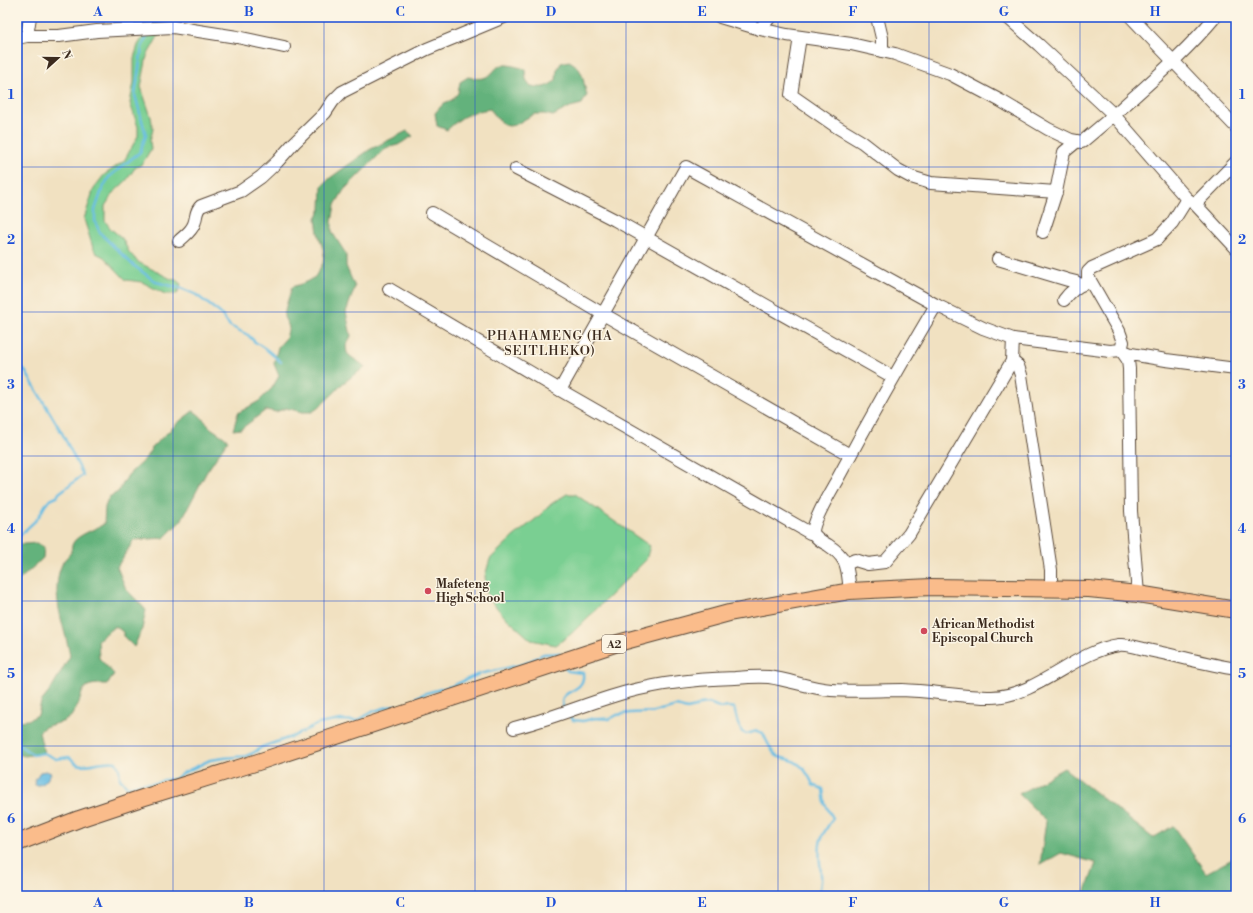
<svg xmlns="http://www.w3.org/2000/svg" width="1253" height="913" font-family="'Libre Bodoni',serif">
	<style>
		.green { fill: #7acf92; stroke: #5a7c58 }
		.forest { fill: #63b27c; stroke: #4f6e4d }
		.water { fill: #67bde3; stroke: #517480 }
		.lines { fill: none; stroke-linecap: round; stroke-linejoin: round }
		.stream { stroke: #67bde3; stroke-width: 2.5 }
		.minor-casing { stroke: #564536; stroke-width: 14 }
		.major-casing { stroke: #564536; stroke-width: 18 }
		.minor { stroke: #fff; stroke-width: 12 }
		.major { stroke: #fabc8b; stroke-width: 16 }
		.grid { fill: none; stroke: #1d4ed8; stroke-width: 1; stroke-opacity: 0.55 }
		.poi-dot { fill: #d1495b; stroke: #fcf5e5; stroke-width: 1.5 }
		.labels { text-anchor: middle; stroke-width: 3; stroke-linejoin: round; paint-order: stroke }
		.shield { fill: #fcf5e5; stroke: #75675a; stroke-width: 1 }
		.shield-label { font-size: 11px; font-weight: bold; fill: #3b2a1e }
		.poi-label { font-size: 12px; font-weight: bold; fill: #3b2a1e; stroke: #fcf5e5; text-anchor: start }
		.neighbourhood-label { font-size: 13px; letter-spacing: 1px; fill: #3b2a1e; stroke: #fcf5e5 }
		.neatline { fill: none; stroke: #1d4ed8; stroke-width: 1.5 }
		.grid-label { font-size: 13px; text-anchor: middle; font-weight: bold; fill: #1d4ed8 }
	</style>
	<rect width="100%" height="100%" fill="#fcf5e5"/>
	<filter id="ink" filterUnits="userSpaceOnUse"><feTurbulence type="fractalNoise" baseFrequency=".025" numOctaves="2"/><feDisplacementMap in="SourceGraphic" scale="8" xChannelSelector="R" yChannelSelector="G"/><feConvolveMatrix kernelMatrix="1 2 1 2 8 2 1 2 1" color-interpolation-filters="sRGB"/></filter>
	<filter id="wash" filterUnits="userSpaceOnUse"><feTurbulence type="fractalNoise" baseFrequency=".012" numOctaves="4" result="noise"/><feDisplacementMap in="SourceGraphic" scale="16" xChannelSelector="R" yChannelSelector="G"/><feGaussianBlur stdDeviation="0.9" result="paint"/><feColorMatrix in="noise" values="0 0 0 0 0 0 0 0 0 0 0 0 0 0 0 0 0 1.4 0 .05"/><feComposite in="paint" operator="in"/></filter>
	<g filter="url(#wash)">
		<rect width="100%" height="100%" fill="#f1e1c1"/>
		<g class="green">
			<path d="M147,17H169L147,56L141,87L151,117L153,129L150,141L151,149L142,164L135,168L126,181L114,192L105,206V221L111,229L122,238L129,252L138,262L171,279L176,280L181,284L177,294H165L142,282L126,280L104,257L96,253L93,248L84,219L94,188L104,175L124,161L138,136V127L130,103L134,82V58L138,45L144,35Z"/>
			<path d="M567,494H575L650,546L646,560L571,634L556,645L531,640L503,615L487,596L485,576L490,559L513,537L538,517L551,504Z"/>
		</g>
		<g class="forest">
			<path d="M569,61C585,69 582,80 587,95L582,104L570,107L553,116L544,114H534L515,125L509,126L505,125L498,119L490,109C469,112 462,116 447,130L437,126L435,113L444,103L452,100L458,93L460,82L468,77C476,79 485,80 492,73C495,70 496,68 499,66C505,63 518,67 525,69L526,79L529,85C540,89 547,88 556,80L557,70L561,63Z"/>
			<path d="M407,131L413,136L398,145L386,148L344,190L335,205L332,222V232L346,254V266L355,287L346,312L351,336L346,346L347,353C352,359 359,361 365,367L342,384L335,392L318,408L312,412H302L286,408L276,412L266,410L241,429L233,430L238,413L259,401L272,388L279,376L274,364L278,347L286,338L289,327L284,317L286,306L292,287L304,283L315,277L323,263L324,252L318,233L316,218L321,209L322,186L330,178L369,150Z"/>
			<path d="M193,411C202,415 205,423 212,429C218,433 223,436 228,440L206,473L181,521L164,538L134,540L117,567L126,589L146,610L142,629L134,647L123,636V632L115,626L98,640L99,658L114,674L108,684C73,683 88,693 73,713C72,715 71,717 69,718C60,726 47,722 39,732L44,753L25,756L17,754V721L28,720L38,715L41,702L49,692L70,656C65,626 48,592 63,562C65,558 69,556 71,552C72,550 71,546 73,543C77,535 96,529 104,524L105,507L109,497L118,492L128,475L145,459L153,446L180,421Z"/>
			<path d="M37,543L44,547L43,558L17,582V544H25Z"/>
			<path d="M1064,768L1153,838L1173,826L1206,873L1236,857V896H1084L1096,863L1061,853L1040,865L1046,821L1019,794Z"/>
		</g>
		<path class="water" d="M46,771L51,773C47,780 44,786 35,785L34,781L40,772Z"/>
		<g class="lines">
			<g class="stream">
				<path d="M153,24L155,17"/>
				<path d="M149,32L142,47L135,95L146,135L140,152L109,177L102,190L95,210V221L100,233L133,265L156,282L183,289L195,294L220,313L230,326L248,335L255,342L266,349L281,362"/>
				<path d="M17,368L24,369L62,433L83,475L59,493L57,497C41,503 46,509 36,520C30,526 23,532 17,539"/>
				<path d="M417,697L426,693L452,686L479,674L524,664L543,654L559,653"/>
				<path d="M564,709C554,687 586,696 583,673L568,671L565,668"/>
				<path d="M568,715L573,720L583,721L595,718L610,719L617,715L630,713L653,712L676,706L687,709L696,707L700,704L709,703L721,708L728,707L734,708L738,724L742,732L746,734L757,731L763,733C766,740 770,748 774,753C778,759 785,758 791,760C802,764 809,775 813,785L823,789L825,804L833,818C829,825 823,832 821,840C815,858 827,878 817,896"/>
				<path d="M17,740L22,747L33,755L44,753L56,759L69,757C72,759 74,762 77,764C86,768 104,759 116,762L119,768L120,779L128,787L142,783H157L163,780L174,779L183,773L210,760L224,758L246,756L253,753L262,747L294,736L318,724L341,720L356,721L362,718L374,711L395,705"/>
			</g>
		</g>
	</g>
	<g filter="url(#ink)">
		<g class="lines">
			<defs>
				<g id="minor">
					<path d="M720,17L760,29L787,35L851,44L895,54L950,74L1001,101L1048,129L1071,140L1082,142L1114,115L1039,45L1007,17"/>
					<path d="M877,17L882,38V51"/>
					<path d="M1131,17L1236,127"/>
					<path d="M1215,17C1185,53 1148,84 1114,115L1187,199L1195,204L1236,248"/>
					<path d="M760,29L770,17"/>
					<path d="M27,36L30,17"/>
					<path d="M800,37L791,95L837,127L862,142L898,170L911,177L931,183L1056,192L1064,152L1076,142"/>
					<path d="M17,38L27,36H59L97,31L173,27L237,37L284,47"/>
					<path d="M516,169L615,220L893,377"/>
					<path d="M1195,204L1236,162"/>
					<path d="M432,213L603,314L850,455"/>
					<path d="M1043,232L1056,192"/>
					<path d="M179,241C185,235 191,232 194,224C197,217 195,211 201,206L241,191L261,177L277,162L294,143L325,113L333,101L342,92L427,49L504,17"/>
					<path d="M998,259L1068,280L1076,282L1078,285"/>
					<path d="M389,289L560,390L810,533H813"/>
					<path d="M1064,300C1070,292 1076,286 1086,283"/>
					<path d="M1121,350L1128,360L1129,369L1131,511L1138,594"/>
					<path d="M1121,350L1131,354L1166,360L1236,369"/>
					<path d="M1012,361L1018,366L1021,375L1051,570V588"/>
					<path d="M560,390L686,167L936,305"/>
					<path d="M846,564L855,560L868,564L885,562L909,534L1012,361L1013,339"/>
					<path d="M850,591C847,568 849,559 828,545C822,542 817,539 813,533C812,522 832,489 838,478C869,420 902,362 936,305L983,328L1013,339L1110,351L1121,350L1123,342L1119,331L1088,277V272L1092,268L1157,239L1172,223L1187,199"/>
					<path d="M514,728C547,720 578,707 610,697C650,684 693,679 735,678C746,677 758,676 769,677C790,680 810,688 831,690C855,692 879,690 902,690C932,691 962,697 992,697C1038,696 1075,651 1119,645C1128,644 1139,648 1148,650C1178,656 1206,664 1236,669"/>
				</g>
				<path id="major" d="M17,843L79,819L142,798L258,762L618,643L729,613L850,591L931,587L1089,589L1138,594L1236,610"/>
			</defs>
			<use href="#minor" class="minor-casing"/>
			<use href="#major" class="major-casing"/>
			<use href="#minor" class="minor"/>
			<use href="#major" class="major"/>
		</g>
	</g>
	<path class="grid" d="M173,17V896M324,17V896M475,17V896M626,17V896M778,17V896M929,17V896M1080,17V896M17,167H1236M17,312H1236M17,456H1236M17,601H1236M17,746H1236"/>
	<g class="poi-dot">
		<circle cx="428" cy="591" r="4"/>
		<circle cx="924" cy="631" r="4"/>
	</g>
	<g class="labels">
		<rect class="shield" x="602" y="635" width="24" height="18" rx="3"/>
		<g class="shield-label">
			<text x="614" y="648">A2</text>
		</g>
		<g class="poi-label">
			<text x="436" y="588">Mafeteng<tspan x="436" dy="14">High School</tspan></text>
			<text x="932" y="628">African Methodist<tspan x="932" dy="14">Episcopal Church</tspan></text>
		</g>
		<g class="neighbourhood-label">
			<text x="550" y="340">PHAHAMENG (HA<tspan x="550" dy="15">SEITLHEKO)</tspan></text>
		</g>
	</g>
	<rect width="1253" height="913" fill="none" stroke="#fcf5e5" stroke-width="44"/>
	<g transform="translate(58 58) rotate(69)" stroke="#fcf5e5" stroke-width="3" paint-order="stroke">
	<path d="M0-3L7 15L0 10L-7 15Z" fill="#3b2a1e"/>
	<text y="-6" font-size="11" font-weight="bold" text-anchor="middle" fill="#3b2a1e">N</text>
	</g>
	<rect x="22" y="22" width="1209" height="869" class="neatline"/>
	<g class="grid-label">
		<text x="98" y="16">A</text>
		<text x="249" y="16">B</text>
		<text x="400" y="16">C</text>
		<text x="551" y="16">D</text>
		<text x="702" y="16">E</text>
		<text x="853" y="16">F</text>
		<text x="1004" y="16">G</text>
		<text x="1155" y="16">H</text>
		<text x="11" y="99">1</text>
		<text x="1242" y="99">1</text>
		<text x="11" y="244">2</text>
		<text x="1242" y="244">2</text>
		<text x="11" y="389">3</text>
		<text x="1242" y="389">3</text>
		<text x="11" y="533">4</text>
		<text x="1242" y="533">4</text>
		<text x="11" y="678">5</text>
		<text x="1242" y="678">5</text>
		<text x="11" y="823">6</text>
		<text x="1242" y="823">6</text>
		<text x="98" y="907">A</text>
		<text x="249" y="907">B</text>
		<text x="400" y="907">C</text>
		<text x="551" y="907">D</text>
		<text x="702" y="907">E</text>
		<text x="853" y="907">F</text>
		<text x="1004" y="907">G</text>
		<text x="1155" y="907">H</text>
	</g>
</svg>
